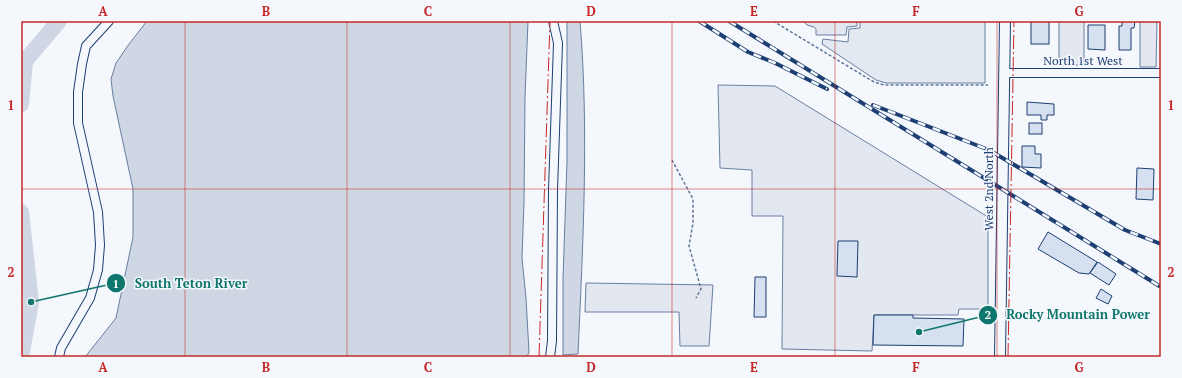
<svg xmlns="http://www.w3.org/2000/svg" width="1182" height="378" font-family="'PT Serif',serif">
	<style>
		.green { fill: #e3e9f0; stroke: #687fa3 }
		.parking { fill: #e3e8f0; stroke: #687fa3 }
		.water { fill: #cfd7e4; stroke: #687fa3 }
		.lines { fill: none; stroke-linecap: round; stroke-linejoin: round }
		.river { stroke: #cfd7e4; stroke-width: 16 }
		.building { fill: #d5e0f0; stroke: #1d3f73 }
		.minor-casing { stroke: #1d3f73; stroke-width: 10 }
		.tertiary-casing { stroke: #1d3f73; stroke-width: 12 }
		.path { stroke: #5e769c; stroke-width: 1.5; stroke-dasharray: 3 2; stroke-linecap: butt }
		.minor { stroke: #f4f7fb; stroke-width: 8 }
		.tertiary { stroke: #f4f7fb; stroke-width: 10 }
		.rail-casing { stroke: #1d3f73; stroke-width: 4 }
		.rail { stroke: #f4f7fb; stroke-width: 2.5; stroke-dasharray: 8; stroke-linecap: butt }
		.power { stroke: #c62828; stroke-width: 1; stroke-dasharray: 14 3 2 3; stroke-linecap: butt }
		.grid { fill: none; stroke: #c62828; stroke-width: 1; stroke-opacity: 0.55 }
		.labels { text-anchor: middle; stroke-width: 3; stroke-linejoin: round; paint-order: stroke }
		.street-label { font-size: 12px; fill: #1d3f73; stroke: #f4f7fb }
		.leader { fill: none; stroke: #0f766e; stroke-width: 1.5 }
		.callout-dot { fill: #0f766e; stroke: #f4f7fb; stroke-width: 1.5 }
		.mark-label { font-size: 12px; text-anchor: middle; font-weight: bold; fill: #fff }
		.callout-label { font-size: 13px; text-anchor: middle; font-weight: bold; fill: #0f766e; stroke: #f4f7fb; stroke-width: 3; stroke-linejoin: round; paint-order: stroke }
		.neatline { fill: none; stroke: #c62828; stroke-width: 1.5 }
		.grid-label { font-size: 13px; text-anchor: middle; font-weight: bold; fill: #c62828 }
	</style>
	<rect width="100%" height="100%" fill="#f4f7fb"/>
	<path class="green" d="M860,21H985V83H886L876,80L822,44L823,39L848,42L849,29L860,28Z"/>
	<g class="parking">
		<path d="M803,21H857V26L847,27L846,35H816V29L814,27L807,25Z"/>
		<rect x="1059" y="21" width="25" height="44"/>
		<path d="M1140,21H1157L1156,67H1140Z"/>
		<path d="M718,85L775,86L988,217V309H959L958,315H874L872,351L782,349L783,216H752V170L720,168Z"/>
		<path d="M586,283L713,285L709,346H680L679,312H585Z"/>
	</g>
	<g class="water">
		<path d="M147,21H528L525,97L524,202L522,258L526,298L529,352L527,357H85L116,318L133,237V189L113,96L111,79L116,63L129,44Z"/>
		<path d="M567,21H580C589,131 583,243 578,354L563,355V279L567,161Z"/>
	</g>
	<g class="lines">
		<g class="river">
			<path d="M21,104L25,61L59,21"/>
			<path d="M21,212L31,302L21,357"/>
		</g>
	</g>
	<g class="building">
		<rect x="1031" y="21" width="18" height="23"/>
		<path d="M1122,21H1135L1134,28H1131V50H1119V26H1122Z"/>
		<path d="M1088,25H1105V50L1088,49Z"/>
		<path d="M1027,102L1054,104V115H1047V120H1041V115H1027Z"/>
		<rect x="1029" y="123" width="13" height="11"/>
		<path d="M1022,146H1035V154H1041V168L1022,167Z"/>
		<path d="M1137,168L1154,169L1153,200L1136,199Z"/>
		<path d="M1048,232L1097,262L1089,274L1079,273L1038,249Z"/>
		<path d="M838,241H858L857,277L837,276Z"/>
		<path d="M1098,262L1116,274L1109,285L1090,273Z"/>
		<path d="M755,277H766V317H754Z"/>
		<path d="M1101,289L1112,296L1108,304L1096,298Z"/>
		<path d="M874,315H913V318L964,319L963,346L873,345Z"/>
	</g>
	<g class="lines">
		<defs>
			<g id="minor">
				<path d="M1004,73H1161"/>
				<path d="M59,357L61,348L90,298L98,270L100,245L98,212L78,123V92L82,64L86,46L109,21"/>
				<path d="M550,357L552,341L553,190L558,43L553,21"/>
			</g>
			<path id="tertiary" d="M1000,357L1005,21"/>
		</defs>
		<use href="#minor" class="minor-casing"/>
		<use href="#tertiary" class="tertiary-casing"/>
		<g class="path">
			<path d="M773,21L874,82L884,85H988"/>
			<path d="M672,160L693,199V223L689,246L701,289L696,298"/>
		</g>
		<use href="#minor" class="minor"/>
		<use href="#tertiary" class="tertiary"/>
		<defs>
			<g id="rail">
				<path d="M699,21L748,52L775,63L827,89"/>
				<path d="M729,21L1161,287"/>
				<path d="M873,105L989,150L1125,230L1161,244"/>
			</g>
		</defs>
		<use href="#rail" class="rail-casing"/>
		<use href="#rail" class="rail"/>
		<g class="power">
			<path d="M539,357L550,21"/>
			<path d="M1008,357L1014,21"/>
		</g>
	</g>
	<path class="grid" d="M185,21V357M347,21V357M510,21V357M672,21V357M835,21V357M997,21V357M21,189H1161"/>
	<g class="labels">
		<g class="street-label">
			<text x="1083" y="65">North 1st West</text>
			<text transform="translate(989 189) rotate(-90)" y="4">West 2nd North</text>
		</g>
	</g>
	<path class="leader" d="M31 302L116 283M919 332L988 315"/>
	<g class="callout-dot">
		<circle cx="31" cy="302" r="4"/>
		<circle cx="919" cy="332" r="4"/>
		<circle cx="116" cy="283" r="10"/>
		<circle cx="988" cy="315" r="10"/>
	</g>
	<g class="mark-label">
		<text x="116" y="288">1</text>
		<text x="988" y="319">2</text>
	</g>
	<g class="callout-label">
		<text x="191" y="288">South Teton River</text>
		<text x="1078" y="319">Rocky Mountain Power</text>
	</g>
	<rect width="1182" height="378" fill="none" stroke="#f4f7fb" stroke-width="44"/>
	<rect x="22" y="22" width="1138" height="334" class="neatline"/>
	<g class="grid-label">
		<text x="103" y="16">A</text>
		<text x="266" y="16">B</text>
		<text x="428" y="16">C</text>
		<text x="591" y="16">D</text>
		<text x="754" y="16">E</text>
		<text x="916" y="16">F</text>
		<text x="1079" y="16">G</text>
		<text x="11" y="110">1</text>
		<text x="1171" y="110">1</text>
		<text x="11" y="277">2</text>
		<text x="1171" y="277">2</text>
		<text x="103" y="372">A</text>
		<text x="266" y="372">B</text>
		<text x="428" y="372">C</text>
		<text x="591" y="372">D</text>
		<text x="754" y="372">E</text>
		<text x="916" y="372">F</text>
		<text x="1079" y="372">G</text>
	</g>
</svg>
